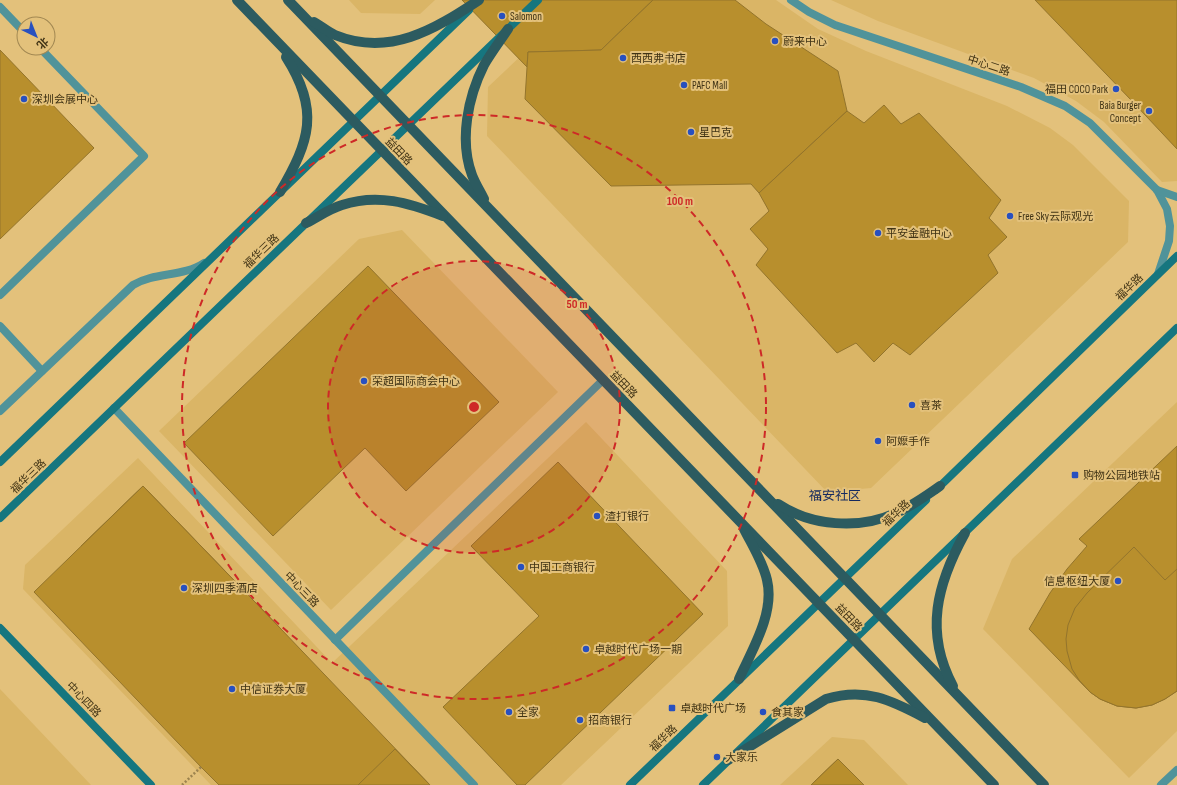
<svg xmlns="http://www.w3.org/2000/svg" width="1177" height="785" font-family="'Sofia Sans Condensed','Noto Sans SC',sans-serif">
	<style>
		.built { fill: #dab566 }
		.building { fill: #b88f2d; stroke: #93742c }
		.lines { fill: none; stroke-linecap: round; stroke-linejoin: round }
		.path { stroke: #9c834f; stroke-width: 2.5; stroke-dasharray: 2 2; stroke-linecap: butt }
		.lane { stroke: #50939a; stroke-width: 8 }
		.street { stroke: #50939a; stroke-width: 8 }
		.secondary { stroke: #16767f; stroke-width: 8 }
		.primary { stroke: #2c5b60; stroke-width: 10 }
		.ring { fill: none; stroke: #ce2927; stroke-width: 2; stroke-dasharray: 7 5 }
		.poi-dot { fill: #2850bf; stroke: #e3c17b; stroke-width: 1.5 }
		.labels { text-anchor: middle; stroke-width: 4; stroke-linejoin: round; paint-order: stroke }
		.poi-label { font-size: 11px; fill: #403315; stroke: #e3c17b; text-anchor: start }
		.street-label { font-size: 11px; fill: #403315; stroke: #e3c17b }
		.quarter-label { font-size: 13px; fill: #14295f; stroke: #e3c17b }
		.centre { fill: #ce2927; stroke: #e3c17b; stroke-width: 2 }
		.ring-label { font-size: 12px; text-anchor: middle; font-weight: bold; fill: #ce2927; stroke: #e3c17b; stroke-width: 4; stroke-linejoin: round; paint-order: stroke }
	</style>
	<rect width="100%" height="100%" fill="#e3c17b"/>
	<g class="built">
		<path d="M349,0H435L420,14L361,13Z"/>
		<path d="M580,0H776L818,29L866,51L1007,106L1050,128L1073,145L1129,201L1128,242L871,488L827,492L487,136L488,87Z"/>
		<path d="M831,0H1177V181L1162,182L1104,122L1076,101L1034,78L878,21Z"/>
		<path d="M402,230L558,392L331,610L159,431L359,239Z"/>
		<path d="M1177,402V731L1129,778L983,629L1012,559Z"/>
		<path d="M586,422L727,571L728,626L561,785H211L23,589L25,565L138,458L332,663Z"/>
		<path d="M0,689L91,785H0Z"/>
		<path d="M832,737L864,740L908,785H780Z"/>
	</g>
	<g class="building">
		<path d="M462,0H653L601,50L528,52L527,67Z"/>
		<path d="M653,0H735L766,24L838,71L847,111L759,193L751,184L611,186L525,99L528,52L601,50Z"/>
		<path d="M1035,0H1177V149L1131,100Z"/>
		<path d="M0,50L94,148L0,239Z"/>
		<path d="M884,105L901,124L919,113L1001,200L989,218L1007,237L988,255L998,273L910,355L893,343L874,362L856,343L837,353L756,265L768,249L750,229L769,211L759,193L847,111L864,123Z"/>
		<path d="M368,266L499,402L406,491L365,448L273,536L184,443Z"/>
		<path d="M1177,446V691L1165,699L1152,705L1136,708L1117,706L1100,699L1090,692L1029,629L1050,593L1067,569L1087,546L1079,539Z"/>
		<path d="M558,462L703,614L525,785H517L443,707L539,616L471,546Z"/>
		<path d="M143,486L281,629L230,678L81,546Z"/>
		<path d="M143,486L281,629L430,785H219L201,767L34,592Z"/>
		<path d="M1134,547L1165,580L1177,569V691L1165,699L1152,705L1136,708L1117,706L1100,699L1090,692L1079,680L1072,669L1067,651L1066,639L1068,625L1075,608L1087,593Z"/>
		<path d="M395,749L430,785H358Z"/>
		<path d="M838,759L864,785H811Z"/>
		<path d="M838,759L864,785H811Z"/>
	</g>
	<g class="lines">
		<path class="path" d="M182,785L201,767"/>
		<g class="lane">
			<path d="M0,7L24,32"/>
			<path d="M0,295L144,156L40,48"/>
			<path d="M0,326L42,371"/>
			<path d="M0,411L133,285C155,272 183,277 204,263"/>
			<path d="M335,640L603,380"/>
		</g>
		<g class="street">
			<path d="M791,0L809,12L835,25L1021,87L1065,106L1090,123L1157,190L1167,209L1170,226L1169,241L1158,274"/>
			<path d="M1157,190L1177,197"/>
			<path d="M114,408L474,785"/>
			<path d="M1161,785L1177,770"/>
		</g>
		<g class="secondary">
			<path d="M0,462L469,10"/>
			<path d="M936,490L1177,256"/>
			<path d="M0,518L538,0"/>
			<path d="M0,628L151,785"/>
			<path d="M630,785L926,500"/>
			<path d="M703,785L1177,328"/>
		</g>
		<g class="primary">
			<path d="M237,0L994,785"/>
			<path d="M288,0L1044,785"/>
			<path d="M314,22C321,26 328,32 335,35C389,57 434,30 479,0"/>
			<path d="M280,192C310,141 320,110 286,57"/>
			<path d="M484,199C480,191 475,183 472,175C459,140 468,97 484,65C491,53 500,41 508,29"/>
			<path d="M306,223C318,217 329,209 342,205C378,193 409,203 443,216"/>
			<path d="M778,504C811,526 859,530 896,513C912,506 926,496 940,486"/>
			<path d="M739,679C752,650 775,613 767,580C763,562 752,545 744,529"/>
			<path d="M953,686C924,632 937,584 965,533"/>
			<path d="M728,760L826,699C865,687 891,700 925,718"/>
		</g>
	</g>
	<circle cx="474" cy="407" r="146" fill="#ce2927" fill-opacity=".12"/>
	<g class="ring">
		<circle cx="474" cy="407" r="146"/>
		<circle cx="474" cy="407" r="292"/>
	</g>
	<g class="poi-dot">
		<circle cx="502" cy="16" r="4"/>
		<circle cx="775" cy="41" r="4"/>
		<circle cx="623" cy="58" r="4"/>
		<circle cx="684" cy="85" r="4"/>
		<circle cx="1116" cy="89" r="4"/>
		<circle cx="24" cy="99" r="4"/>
		<circle cx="1149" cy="111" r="4"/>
		<circle cx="691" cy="132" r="4"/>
		<circle cx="1010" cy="216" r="4"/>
		<circle cx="878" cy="233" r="4"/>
		<circle cx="364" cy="381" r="4"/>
		<circle cx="912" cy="405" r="4"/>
		<circle cx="878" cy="441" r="4"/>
		<rect x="1071" y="471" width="8" height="8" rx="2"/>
		<circle cx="597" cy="516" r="4"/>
		<circle cx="521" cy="567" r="4"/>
		<circle cx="1118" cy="581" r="4"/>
		<circle cx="184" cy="588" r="4"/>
		<circle cx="586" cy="649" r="4"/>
		<circle cx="232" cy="689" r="4"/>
		<rect x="668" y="704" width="8" height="8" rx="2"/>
		<circle cx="509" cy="712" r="4"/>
		<circle cx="763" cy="712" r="4"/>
		<circle cx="580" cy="720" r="4"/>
		<circle cx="717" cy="757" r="4"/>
	</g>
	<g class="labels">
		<g class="poi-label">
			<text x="510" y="20">Salomon</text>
			<text x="783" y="45">蔚来中心</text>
			<text x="631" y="62">西西弗书店</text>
			<text x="692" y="89">PAFC Mall</text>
			<text x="1108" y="93" text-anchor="end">福田 COCO Park</text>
			<text x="32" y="103">深圳会展中心</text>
			<text x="1141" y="109" text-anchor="end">Baia Burger<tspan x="1141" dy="13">Concept</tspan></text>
			<text x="699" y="136">星巴克</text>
			<text x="1018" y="220">Free Sky云际观光</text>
			<text x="886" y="237">平安金融中心</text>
			<text x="372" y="385">荣超国际商会中心</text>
			<text x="920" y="409">喜茶</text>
			<text x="886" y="445">阿嬷手作</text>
			<text x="1083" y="479">购物公园地铁站</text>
			<text x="605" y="520">渣打银行</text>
			<text x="529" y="571">中国工商银行</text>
			<text x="1110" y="585" text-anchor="end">信息枢纽大厦</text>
			<text x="192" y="592">深圳四季酒店</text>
			<text x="594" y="653">卓越时代广场一期</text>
			<text x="240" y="693">中信证券大厦</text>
			<text x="680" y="712">卓越时代广场</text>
			<text x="517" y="716">全家</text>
			<text x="771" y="716">食其家</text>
			<text x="588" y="724">招商银行</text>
			<text x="725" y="761">大家乐</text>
		</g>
		<g class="street-label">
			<text transform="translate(989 65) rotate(18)" y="4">中心二路</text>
			<text transform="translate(399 151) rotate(46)" y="4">益田路</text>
			<text transform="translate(261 251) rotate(-44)" y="4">福华三路</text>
			<text transform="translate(1129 287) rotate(-44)" y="4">福华路</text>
			<text transform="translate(624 384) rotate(46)" y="4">益田路</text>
			<text transform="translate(28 476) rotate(-44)" y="4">福华三路</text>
			<text transform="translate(896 513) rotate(-44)" y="4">福华路</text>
			<text transform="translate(302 589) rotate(46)" y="4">中心三路</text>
			<text transform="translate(849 617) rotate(46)" y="4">益田路</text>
			<text transform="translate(84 699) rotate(46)" y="4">中心四路</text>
			<text transform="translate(663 738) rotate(-44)" y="4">福华路</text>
		</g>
		<g class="quarter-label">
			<text x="835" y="500">福安社区</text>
		</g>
	</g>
	<circle cx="474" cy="407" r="6" class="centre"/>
	<g class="ring-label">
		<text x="680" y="205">100 m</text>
		<text x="577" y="308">50 m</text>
	</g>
	<g transform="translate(36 36) rotate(137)"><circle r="19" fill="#e3c17b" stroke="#a28852"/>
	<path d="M0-3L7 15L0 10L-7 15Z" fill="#2850bf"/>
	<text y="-6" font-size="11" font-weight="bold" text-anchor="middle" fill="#403315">北</text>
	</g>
</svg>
